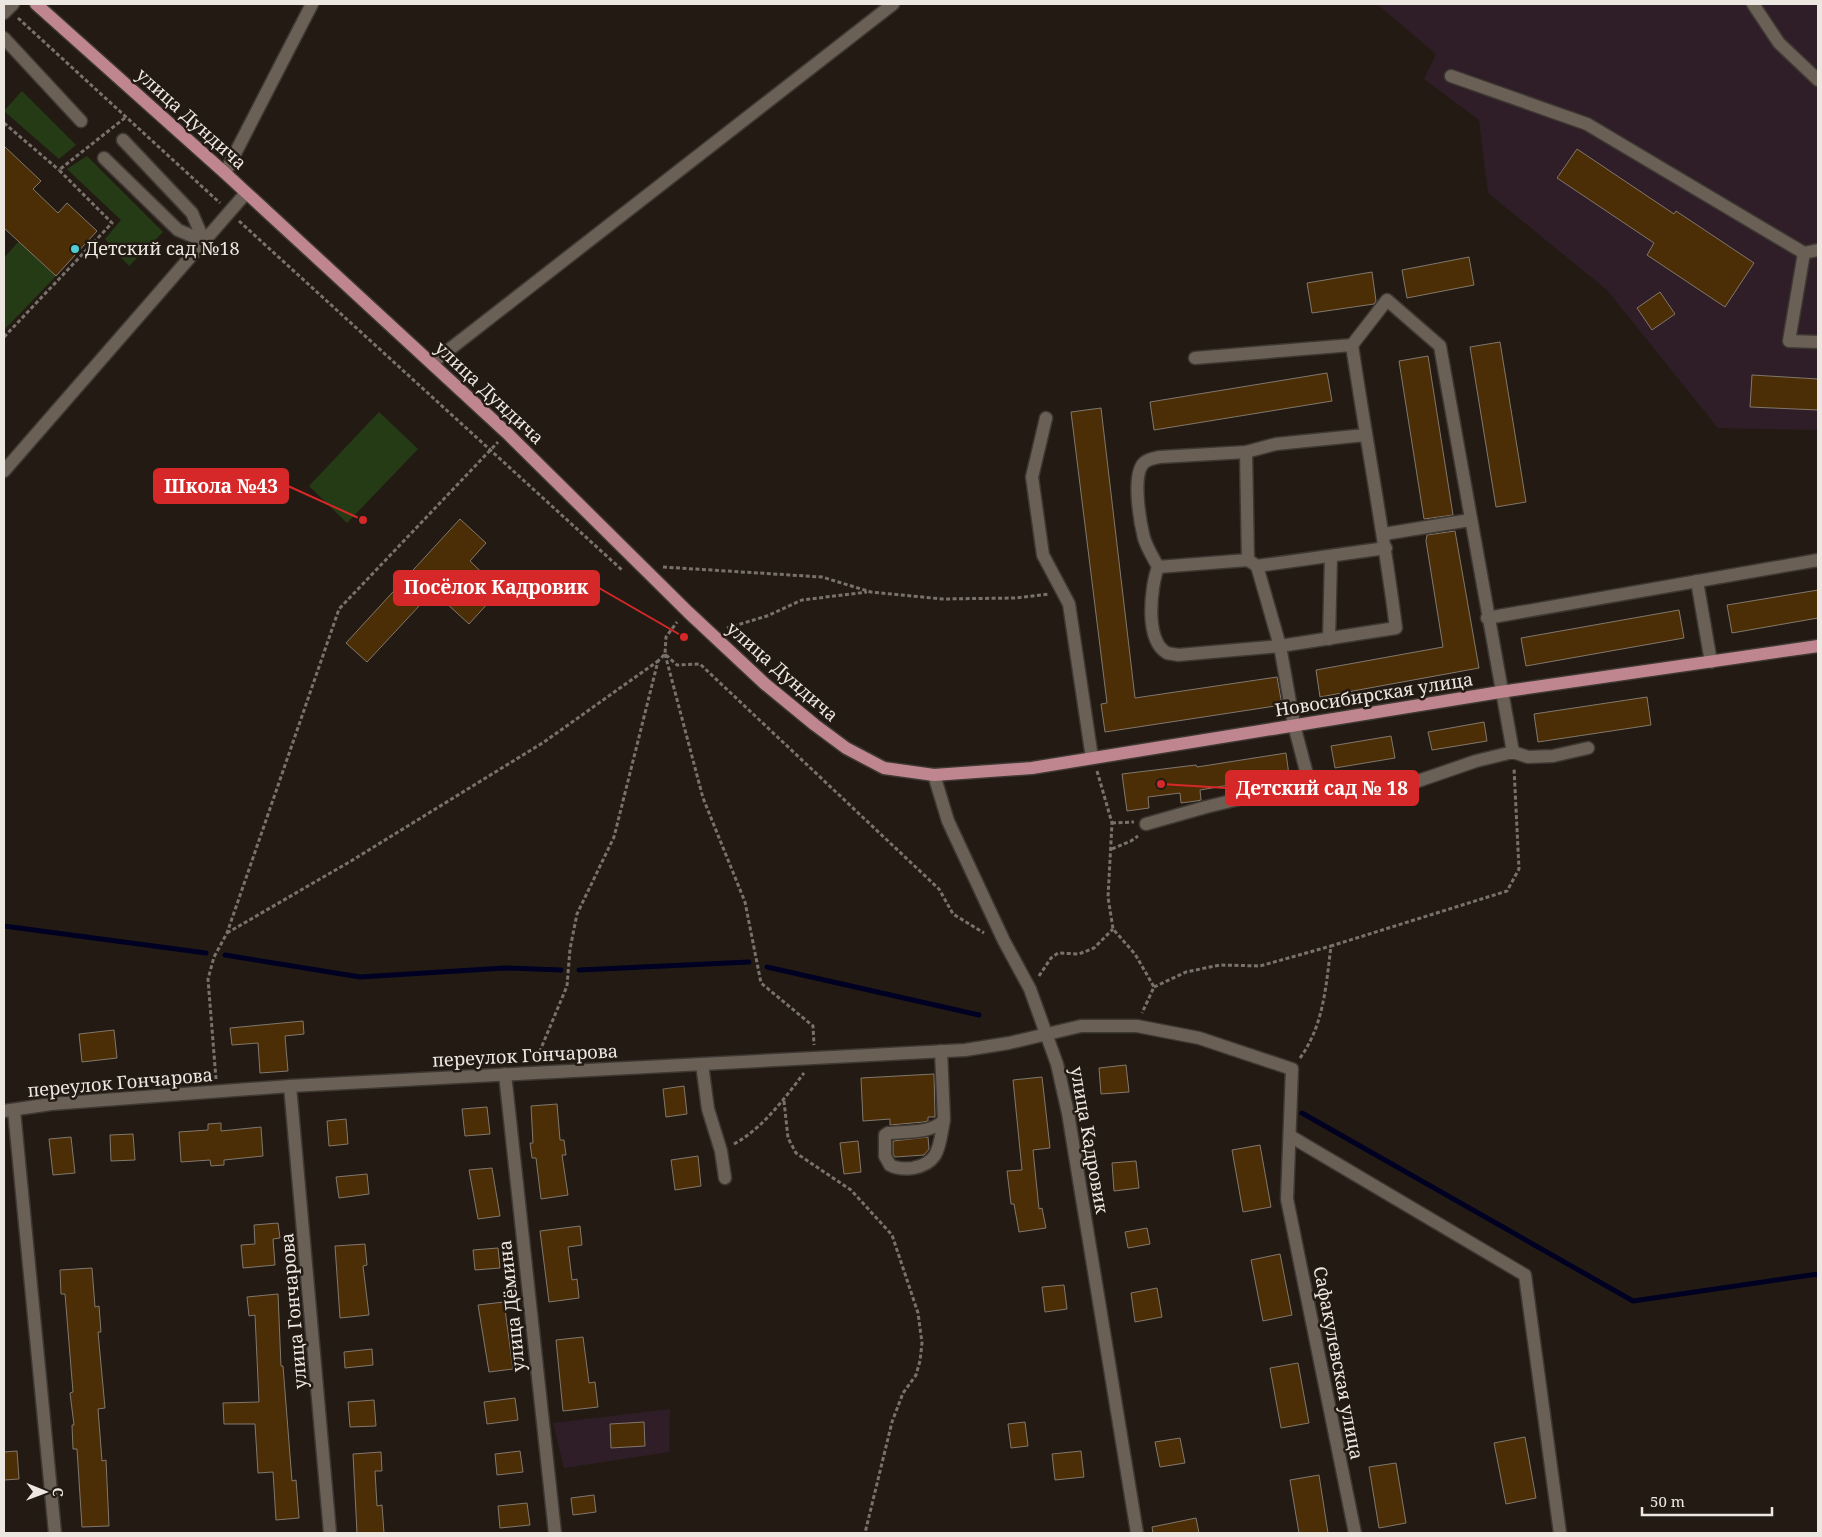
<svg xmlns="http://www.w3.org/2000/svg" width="1822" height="1537" font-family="'Noto Serif',serif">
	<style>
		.industrial { fill: #2f1e27 }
		.green { fill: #253b16 }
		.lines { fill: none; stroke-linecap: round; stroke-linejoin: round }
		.stream { stroke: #000122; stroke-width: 5 }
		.building { fill: #4c2e06; stroke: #81776c }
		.minor-casing { stroke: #3e3833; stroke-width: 15 }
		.major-casing { stroke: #3e3833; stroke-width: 15 }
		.path { stroke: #79716b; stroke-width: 3; stroke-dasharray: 4 2.5; stroke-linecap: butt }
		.minor { stroke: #6a6056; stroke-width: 12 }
		.major { stroke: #c0868f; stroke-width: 12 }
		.poi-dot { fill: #51ccd1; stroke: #231b13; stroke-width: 2 }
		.labels { text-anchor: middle; stroke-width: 5; stroke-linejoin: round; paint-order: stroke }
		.street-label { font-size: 18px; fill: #ede7e2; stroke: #231b13 }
		.poi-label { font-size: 18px; fill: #ede7e2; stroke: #231b13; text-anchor: start }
		.leader { fill: none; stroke: #d62828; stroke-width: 2 }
		.callout-dot { fill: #d62828; stroke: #231b13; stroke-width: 2 }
		.callout { fill: #d62828; stroke: #d62828; stroke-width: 2 }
		.callout-label { font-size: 19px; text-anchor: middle; font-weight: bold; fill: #fff }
	</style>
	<rect width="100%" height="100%" fill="#231b13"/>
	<g class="industrial">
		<path d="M1377,4H1818V430L1718,428L1607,290L1488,193L1479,120L1424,79L1436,54Z"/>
		<path d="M670,1409L669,1452L564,1468L553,1423Z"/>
	</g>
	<g class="green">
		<path d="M22,91L76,145L59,159L4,111Z"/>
		<path d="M87,156L163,232L129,266L105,239L121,220L67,169Z"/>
		<path d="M19,241L56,276L4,330V258Z"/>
		<path d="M379,412L418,449L347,523L309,486Z"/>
	</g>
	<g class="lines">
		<g class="stream">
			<path d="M4,926L206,953"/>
			<path d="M225,955L360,977L505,968L561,970"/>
			<path d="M767,967L979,1015"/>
			<path d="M579,970L749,962"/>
			<path d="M1302,1113L1633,1301L1818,1274"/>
		</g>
	</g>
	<g class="building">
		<path d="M4,146L41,181L33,189L58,213L67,203L97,231L56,276L4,228Z"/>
		<path d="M1577,149L1674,214L1676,211L1754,263L1725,307L1647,255L1654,243L1557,178Z"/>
		<path d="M1469,257L1474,285L1407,298L1402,270Z"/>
		<path d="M1372,272L1376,301L1374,304L1312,313L1307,283Z"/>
		<path d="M1660,292L1675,314L1652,330L1637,308Z"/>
		<path d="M1500,342L1526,502L1496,507L1470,347Z"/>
		<path d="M1428,356L1453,515L1424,519L1399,361Z"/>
		<path d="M1327,373L1332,401L1154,430L1150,402Z"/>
		<path d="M1752,375L1818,379V410L1750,407Z"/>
		<path d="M1101,408L1135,698L1277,677L1282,705L1105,732L1101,704L1107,703L1071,412Z"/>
		<path d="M460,519L486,543L470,561L500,590L469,624L433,591L367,662L346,643Z"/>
		<path d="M1455,531L1479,668L1320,697L1316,670L1443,647L1426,541L1427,535Z"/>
		<path d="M1818,590V618L1732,633L1727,605Z"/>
		<path d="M1679,610L1684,638L1526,666L1521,638Z"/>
		<path d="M1647,697L1651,725L1538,742L1534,714Z"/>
		<path d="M1484,722L1487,741L1432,750L1428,732Z"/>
		<path d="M1391,736L1395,758L1335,768L1331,746Z"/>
		<path d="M1286,753L1289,775L1200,790L1201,800L1196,801L1181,803L1180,793L1148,797L1149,808L1127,811L1122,774L1196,765L1197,767Z"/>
		<path d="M303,1021L304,1034L285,1036L288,1071L260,1073L258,1043L232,1045L230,1028Z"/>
		<path d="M114,1030L117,1058L82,1062L79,1034Z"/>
		<path d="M1126,1065L1129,1092L1101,1094L1099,1068Z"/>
		<path d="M934,1074L935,1117H928V1121L923,1122L890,1125V1119L863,1121L861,1078Z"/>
		<path d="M1042,1077L1050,1148L1033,1150L1039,1209L1042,1208L1046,1228L1019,1232L1014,1204H1011L1007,1171L1022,1170L1013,1080Z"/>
		<path d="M684,1086L687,1114L666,1117L663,1089Z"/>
		<path d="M557,1104L560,1140H564L566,1155H562L568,1195L541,1199L536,1158H532L530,1143H533L531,1106Z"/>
		<path d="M487,1107L490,1134L465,1136L462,1109Z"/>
		<path d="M346,1119L348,1144L329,1146L327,1121Z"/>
		<path d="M221,1123V1131L261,1127L263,1156L224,1160V1165L211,1166L210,1160L181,1162L179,1132L208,1130V1124Z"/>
		<path d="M133,1134L135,1160L111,1161L110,1135Z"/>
		<path d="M71,1137L75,1173L53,1175L49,1139Z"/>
		<path d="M928,1137L929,1149L924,1155L895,1157L893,1154V1141Z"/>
		<path d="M858,1141L861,1172L844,1174L840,1143Z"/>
		<path d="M1260,1145L1271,1207L1243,1212L1232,1150Z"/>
		<path d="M698,1156L701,1186L675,1190L671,1160Z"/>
		<path d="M1136,1161L1139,1188L1114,1191L1112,1163Z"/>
		<path d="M492,1168L500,1216L478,1219L469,1170Z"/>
		<path d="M367,1174L369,1194L339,1198L336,1177Z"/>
		<path d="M278,1223L280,1238L273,1239L275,1265L243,1268L241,1245L255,1244L254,1225Z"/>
		<path d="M580,1226L582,1245L568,1247L572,1280L577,1279L579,1298L549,1302L540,1231Z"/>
		<path d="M1147,1228L1150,1244L1128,1248L1125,1232Z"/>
		<path d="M365,1244L367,1265L363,1266L369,1315L340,1318L335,1246Z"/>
		<path d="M498,1248L500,1268L475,1270L473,1250Z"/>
		<path d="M1280,1254L1292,1315L1263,1321L1251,1260Z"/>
		<path d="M92,1268L95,1307L99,1306L101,1332H98L105,1408L98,1409L102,1461L106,1460L109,1526L82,1527L77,1449H73L72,1425H74L70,1393L73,1392L65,1294H61L60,1270Z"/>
		<path d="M1064,1285L1067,1309L1045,1312L1042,1287Z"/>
		<path d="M1157,1288L1162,1317L1135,1322L1131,1293Z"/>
		<path d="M278,1294L281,1366H283L292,1481L296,1480L299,1518L276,1520L273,1472L258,1473L255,1424H224L223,1403L259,1402L255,1315L249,1316L247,1297Z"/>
		<path d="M504,1302L513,1369L489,1372L478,1305Z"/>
		<path d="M583,1337L589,1383L595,1382L598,1407L563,1411L556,1340Z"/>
		<path d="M372,1349L373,1365L345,1368L344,1352Z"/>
		<path d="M1298,1363L1309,1423L1281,1428L1270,1368Z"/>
		<path d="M515,1398L518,1420L487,1424L484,1402Z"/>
		<path d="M374,1400L376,1426L350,1427L348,1402Z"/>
		<path d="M644,1422L645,1446L611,1448L610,1424Z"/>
		<path d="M1025,1422L1028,1446L1011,1448L1008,1424Z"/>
		<path d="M1525,1437L1536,1498L1506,1504L1494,1443Z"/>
		<path d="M1180,1438L1185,1463L1160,1467L1155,1442Z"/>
		<path d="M17,1451L19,1479L4,1480V1452Z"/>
		<path d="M520,1451L523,1472L497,1475L495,1454Z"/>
		<path d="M1081,1451L1084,1477L1055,1480L1052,1454Z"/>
		<path d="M381,1452L382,1471H375L377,1506L382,1505L384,1533H357L353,1454Z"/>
		<path d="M1396,1463L1406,1523L1379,1528L1369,1467Z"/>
		<path d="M1319,1475L1328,1533H1299L1290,1480Z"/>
		<path d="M594,1495L596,1512L573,1515L571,1498Z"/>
		<path d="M527,1503L530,1525L500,1528L498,1506Z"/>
		<path d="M1196,1518L1199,1533H1153L1152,1527Z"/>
	</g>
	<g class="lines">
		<defs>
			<g id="minor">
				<path d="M1753,4L1779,43L1818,80"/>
				<path d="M4,13L13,4"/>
				<path d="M4,38L81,121"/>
				<path d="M1451,76L1587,124L1804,253L1818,250"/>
				<path d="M104,158L178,230L204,241L192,213L123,140"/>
				<path d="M225,173L312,4"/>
				<path d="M1804,253L1789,341L1818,342"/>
				<path d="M1352,345C1366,440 1384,533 1396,628L1280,646L1178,655C1175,654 1170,654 1167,653C1144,640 1151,586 1158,567C1153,557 1147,548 1144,538C1140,522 1131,472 1145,462C1149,459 1155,458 1160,457L1246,452L1276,444L1365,435"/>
				<path d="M1195,358L1352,345L1387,300L1440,346L1513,752"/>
				<path d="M432,363L893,4"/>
				<path d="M1046,418L1032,477L1043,555L1069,604L1092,758"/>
				<path d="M1246,452L1248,560"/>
				<path d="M4,471L246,193"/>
				<path d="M1384,534L1470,520"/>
				<path d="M1257,566L1386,548"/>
				<path d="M1158,567L1248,560L1257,566L1280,646L1294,725L1309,782"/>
				<path d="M1697,581L1711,662"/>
				<path d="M1487,618L1818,560"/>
				<path d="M1329,639L1331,556"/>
				<path d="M934,775L948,821L1004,941L1030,989L1057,1064L1068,1113L1137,1533"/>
				<path d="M1146,824L1206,807L1309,782L1390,785L1418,781L1476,761L1513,752L1528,757L1553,756L1588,748"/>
				<path d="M941,1051L944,1120C931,1134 906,1131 888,1133L885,1135V1156L890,1165C897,1169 905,1169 913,1168C941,1163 939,1144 944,1120"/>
				<path d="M702,1064L708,1109L721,1151L725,1178"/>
				<path d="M505,1074L555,1533"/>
				<path d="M290,1086L330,1533"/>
				<path d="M14,1110L55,1533"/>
				<path d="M4,1111L51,1104L290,1086L965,1050L1009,1043L1081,1026H1137L1199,1038L1292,1069L1287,1199L1355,1533"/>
				<path d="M1290,1136L1525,1275L1560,1533"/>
			</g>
			<path id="major" d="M36,4L225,173L507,433L688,612L765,684L815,725L846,748L884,768L934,775L1032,768L1500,692L1818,646"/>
		</defs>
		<use href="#minor" class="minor-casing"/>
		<use href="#major" class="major-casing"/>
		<g class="path">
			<path d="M18,18L220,203"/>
			<path d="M4,123L59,170"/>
			<path d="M239,221L622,570"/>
			<path d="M4,337L112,223L59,170L126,117"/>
			<path d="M663,567L822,577L871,592L942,599L1015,598L1049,594"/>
			<path d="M727,628L767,616L802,600L867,592"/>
			<path d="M665,654L703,798L745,902L761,983L813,1026L814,1045"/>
			<path d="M666,655L677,665L700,664L939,889L953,914L984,933"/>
			<path d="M1097,771L1112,823L1108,897L1113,929L1135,954L1154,987L1142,1013"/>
			<path d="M1112,823L1134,822"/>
			<path d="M1112,849L1131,841L1138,836"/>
			<path d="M227,933L351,861L544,742L658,661"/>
			<path d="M1039,976L1051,958L1058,953L1079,954L1094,948L1113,929"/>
			<path d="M1154,987L1186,972L1220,965L1260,966L1331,946"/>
			<path d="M537,1058L567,986L570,949L577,914L614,837L658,661L665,654L666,637L677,622"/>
			<path d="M1300,1058C1324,1025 1326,985 1331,946L1507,891L1519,869L1514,768"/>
			<path d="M216,1079L208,979L214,957L227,933L339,609L498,442"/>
			<path d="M784,1101L788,1138L796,1153L851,1190L892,1235L918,1313L922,1343L920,1361L916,1375L903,1393L892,1422L865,1533"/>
			<path d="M734,1144C763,1128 784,1099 804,1073"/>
		</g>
		<use href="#minor" class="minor"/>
		<use href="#major" class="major"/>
	</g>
	<circle class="poi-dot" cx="75" cy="249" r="5"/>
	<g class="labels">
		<g class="street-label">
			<text transform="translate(191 119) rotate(42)" y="6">улица Дундича</text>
			<text transform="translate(489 393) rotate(43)" y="6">улица Дундича</text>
			<text transform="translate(782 672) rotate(41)" y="6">улица Дундича</text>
			<text transform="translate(1374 695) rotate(-9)" y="6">Новосибирская улица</text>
			<text transform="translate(525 1056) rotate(-3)" y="6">переулок Гончарова</text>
			<text transform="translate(120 1083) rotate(-5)" y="6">переулок Гончарова</text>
			<text transform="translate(1089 1140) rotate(80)" y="6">улица Кадровик</text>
			<text transform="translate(512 1306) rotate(-96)" y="6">улица Дёмина</text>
			<text transform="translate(294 1311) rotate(-95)" y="6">улица Гончарова</text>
			<text transform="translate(1338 1363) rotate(79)" y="6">Сафакулевская улица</text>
		</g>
		<g class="poi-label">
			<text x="85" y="255">Детский сад №18</text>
		</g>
	</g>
	<path class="leader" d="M363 520L288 486M684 637L599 588M1161 784L1226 788"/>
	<g class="callout-dot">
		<circle cx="363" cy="520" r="5"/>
		<circle cx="684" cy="637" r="5"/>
		<circle cx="1161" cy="784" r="5"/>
	</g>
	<g class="callout">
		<rect x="154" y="469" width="134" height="34" rx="5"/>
		<rect x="394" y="571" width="205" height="34" rx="5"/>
		<rect x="1226" y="771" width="192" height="34" rx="5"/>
	</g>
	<g class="callout-label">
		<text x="221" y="493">Школа №43</text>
		<text x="496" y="594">Посёлок Кадровик</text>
		<text x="1322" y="795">Детский сад № 18</text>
	</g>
	<rect width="1822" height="1537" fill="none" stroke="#ede7e2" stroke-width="10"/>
	<g transform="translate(45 1492) rotate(91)" stroke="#231b13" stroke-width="4" paint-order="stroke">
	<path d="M0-4L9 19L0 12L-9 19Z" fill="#ede7e2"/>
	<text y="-8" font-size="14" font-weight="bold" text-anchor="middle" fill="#ede7e2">С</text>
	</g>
	<path d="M1642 1507v8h130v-8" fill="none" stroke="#ede7e2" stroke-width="2.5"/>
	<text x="1650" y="1507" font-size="15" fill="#ede7e2" stroke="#231b13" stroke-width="4" paint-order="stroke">50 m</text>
</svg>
